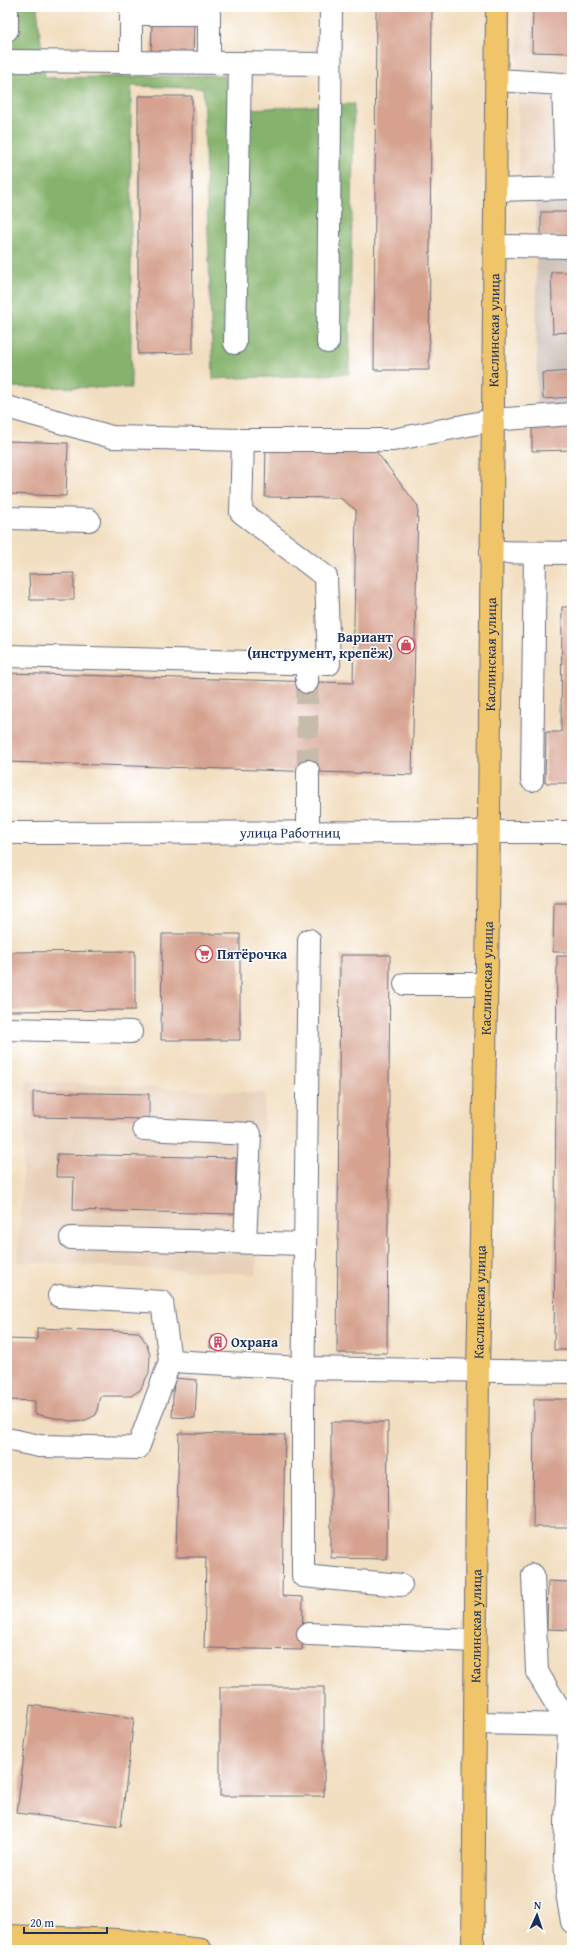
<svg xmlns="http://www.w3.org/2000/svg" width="579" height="1957" font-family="'Gentium Book Plus',serif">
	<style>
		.built { fill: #e7cfb8 }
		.industrial { fill: #cec2b9 }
		.forest { fill: #85b26c; stroke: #507065 }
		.building { fill: #d6a28f }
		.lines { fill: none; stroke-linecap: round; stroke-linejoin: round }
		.minor-tunnel { stroke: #c7bbac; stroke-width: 22; stroke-dasharray: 22 11; stroke-linecap: butt }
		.minor-casing { stroke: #666c80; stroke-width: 24 }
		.major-casing { stroke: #666c80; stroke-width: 24 }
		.minor { stroke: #fff; stroke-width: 22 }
		.major { stroke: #f0c469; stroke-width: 22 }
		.labels { text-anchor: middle; stroke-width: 3; stroke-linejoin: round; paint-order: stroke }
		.street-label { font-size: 14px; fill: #1b2f5e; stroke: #fff }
		.poi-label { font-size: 14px; font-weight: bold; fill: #1b2f5e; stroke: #fff; text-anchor: start }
	</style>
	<rect width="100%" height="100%" fill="#fff"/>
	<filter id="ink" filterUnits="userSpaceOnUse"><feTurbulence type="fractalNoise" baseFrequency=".025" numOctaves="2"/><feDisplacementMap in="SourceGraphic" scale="8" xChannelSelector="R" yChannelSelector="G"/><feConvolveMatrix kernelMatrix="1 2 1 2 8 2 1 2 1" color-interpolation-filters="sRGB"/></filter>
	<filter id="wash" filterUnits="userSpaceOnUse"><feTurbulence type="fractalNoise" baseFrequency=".012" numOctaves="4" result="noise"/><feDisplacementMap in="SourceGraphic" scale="16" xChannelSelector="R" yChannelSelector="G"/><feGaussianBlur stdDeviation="0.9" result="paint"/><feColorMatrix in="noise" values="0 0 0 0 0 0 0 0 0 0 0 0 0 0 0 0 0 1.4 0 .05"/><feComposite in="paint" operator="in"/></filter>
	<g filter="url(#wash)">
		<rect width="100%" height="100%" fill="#f2dec0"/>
		<g class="built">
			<path d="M518,7H572V195L518,179Z"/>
			<path d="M27,1081L265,1093L256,1274L18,1262Z"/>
		</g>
		<path class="industrial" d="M536,195H572V439H537Z"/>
		<path class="forest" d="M7,7H37L45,78L225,75L228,110L354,104L349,374L213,379L203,88L131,86V388L7,387Z"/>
		<g id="blocks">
			<g class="building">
				<path d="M376,7H432L429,370H374Z"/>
				<path d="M533,7H572V53L532,52Z"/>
				<path d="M152,24H194L193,58L151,57Z"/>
				<path d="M138,96H192L193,353L138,354Z"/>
				<rect x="541" y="212" width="31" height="24"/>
				<path d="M551,272H572V332L553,333Z"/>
				<path d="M572,371V397L543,399L542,373Z"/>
				<path d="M572,425V450L532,451V426Z"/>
				<path d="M7,441L68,443L66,496L7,494Z"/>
				<path d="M266,446L375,450L418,506L412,775L7,762V673L353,683L356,510L340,498L265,497Z"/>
				<path d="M74,573V600H30L29,574Z"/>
				<path d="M562,607H572V783H545L546,732H561Z"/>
				<path d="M554,903H572V952H553Z"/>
				<path d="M162,934H240V1040H161Z"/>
				<path d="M135,951V1010L7,1011V952Z"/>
				<path d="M340,955H390L387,1353H337Z"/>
				<path d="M557,956H572V1350H554Z"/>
				<path d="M33,1092L149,1094V1119L33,1117Z"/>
				<path d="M57,1154L236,1158L235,1214L73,1210L74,1177H56Z"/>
				<path d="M37,1328L139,1332L146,1343L150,1355L149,1373L140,1390L131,1396H100L96,1415L86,1420L70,1421L35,1414V1401L7,1400V1339L37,1340Z"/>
				<path d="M211,1336L225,1337V1349L210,1348Z"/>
				<path d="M174,1378L197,1380L195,1418L172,1417Z"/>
				<path d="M534,1399H572V1527H533Z"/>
				<path d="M331,1422H388L387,1559L331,1558Z"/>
				<path d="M179,1433L285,1435L282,1596L303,1597L302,1650L204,1648L206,1557H176Z"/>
				<path d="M548,1581L572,1582V1630L547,1629Z"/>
				<rect x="220" y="1687" width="104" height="109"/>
				<path d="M30,1705L134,1718L121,1826L17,1813Z"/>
			</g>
		</g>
	</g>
	<g filter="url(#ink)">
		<use href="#blocks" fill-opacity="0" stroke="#666c80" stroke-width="1"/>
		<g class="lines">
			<path class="minor-tunnel" d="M307,682L308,771"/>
			<defs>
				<g id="minor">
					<path d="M7,30V7"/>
					<path d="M7,61L330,64"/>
					<path d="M131,62V14H209V62"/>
					<path d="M497,80L563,84L566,174"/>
					<path d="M497,190L572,188"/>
					<path d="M496,246L572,247"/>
					<path d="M328,342L331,7"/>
					<path d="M235,343L240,63"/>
					<path d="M7,407L112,437L243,440"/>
					<path d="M7,518L89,520"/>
					<path d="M491,552L572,553"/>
					<path d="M7,656L329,664L326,577L241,512L243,440H393L493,420L572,414"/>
					<path d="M307,663V682"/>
					<path d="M532,780L535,553"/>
					<path id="s1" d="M7,833L572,832"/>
					<path d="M308,833V771"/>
					<path d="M309,940L303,1406V1576L401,1585"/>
					<path d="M405,984H486"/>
					<path d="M7,1029L131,1032"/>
					<path d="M144,1129L250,1134L245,1242"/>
					<path d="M71,1238L305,1244"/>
					<path d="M170,1361L303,1368L572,1372"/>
					<path d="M7,1439L39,1446L138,1448L170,1361L162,1302L59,1296"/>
					<path d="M533,1575L537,1672L569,1725L565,1857L567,1893L572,1922"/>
					<path d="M308,1634L475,1641"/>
					<path d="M475,1723L572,1725"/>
				</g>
				<g id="major">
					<path d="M7,1936L118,1940L201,1950"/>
					<path id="s2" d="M473,1950L478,1370L488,918L497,7"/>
				</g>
			</defs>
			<use href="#minor" class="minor-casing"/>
			<use href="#major" class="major-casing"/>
			<use href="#minor" class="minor"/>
			<use href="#major" class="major"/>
		</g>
	</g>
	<defs>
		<symbol id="shop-ring" viewBox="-11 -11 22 22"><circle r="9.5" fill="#fff" stroke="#d1495b" stroke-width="1.5"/><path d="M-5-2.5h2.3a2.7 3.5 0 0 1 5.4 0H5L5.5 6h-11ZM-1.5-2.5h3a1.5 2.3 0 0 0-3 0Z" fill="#d1495b"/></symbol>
		<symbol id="supermarket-ring" viewBox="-11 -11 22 22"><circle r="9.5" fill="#fff" stroke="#d1495b" stroke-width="1.5"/><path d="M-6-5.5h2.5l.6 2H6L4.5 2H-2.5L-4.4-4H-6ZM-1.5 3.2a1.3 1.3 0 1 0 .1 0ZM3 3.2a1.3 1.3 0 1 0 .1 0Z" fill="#d1495b"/></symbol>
		<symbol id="building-ring" viewBox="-11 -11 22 22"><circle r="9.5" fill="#fff" stroke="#d1495b" stroke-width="1.5"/><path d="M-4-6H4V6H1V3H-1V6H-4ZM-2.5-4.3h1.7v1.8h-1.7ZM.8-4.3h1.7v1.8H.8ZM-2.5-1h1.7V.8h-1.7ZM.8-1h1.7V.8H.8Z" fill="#d1495b"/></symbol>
	</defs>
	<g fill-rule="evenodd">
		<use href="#shop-ring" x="396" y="635" width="20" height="20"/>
		<use href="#supermarket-ring" x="194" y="944" width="20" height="20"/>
		<use href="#building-ring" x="208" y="1332" width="20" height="20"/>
	</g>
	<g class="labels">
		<g class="street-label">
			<text dy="5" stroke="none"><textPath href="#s2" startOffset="1620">Каслинская улица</textPath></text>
			<text dy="5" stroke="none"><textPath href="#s2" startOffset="1296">Каслинская улица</textPath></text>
			<text dy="5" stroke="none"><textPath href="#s1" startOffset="283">улица Работниц</textPath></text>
			<text dy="5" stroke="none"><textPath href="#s2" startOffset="972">Каслинская улица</textPath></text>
			<text dy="5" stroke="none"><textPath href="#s2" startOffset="648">Каслинская улица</textPath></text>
			<text dy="5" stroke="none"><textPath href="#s2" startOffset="324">Каслинская улица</textPath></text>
		</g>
		<g class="poi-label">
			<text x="393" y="642" text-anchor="end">Вариант<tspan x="393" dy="16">(инструмент, крепёж)</tspan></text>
			<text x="217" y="959">Пятёрочка</text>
			<text x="231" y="1347">Охрана</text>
		</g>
	</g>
	<rect width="579" height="1957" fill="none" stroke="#fff" stroke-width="24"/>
	<g transform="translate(537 1915) rotate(3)" stroke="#ffffff" stroke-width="3" paint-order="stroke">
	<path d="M0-3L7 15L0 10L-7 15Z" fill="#1b2f5e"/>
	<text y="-6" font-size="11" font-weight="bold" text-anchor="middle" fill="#1b2f5e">N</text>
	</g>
	<path d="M24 1927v6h83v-6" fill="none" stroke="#1b2f5e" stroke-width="2"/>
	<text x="30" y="1927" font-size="12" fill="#1b2f5e" stroke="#ffffff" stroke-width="3" paint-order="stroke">20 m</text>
</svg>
